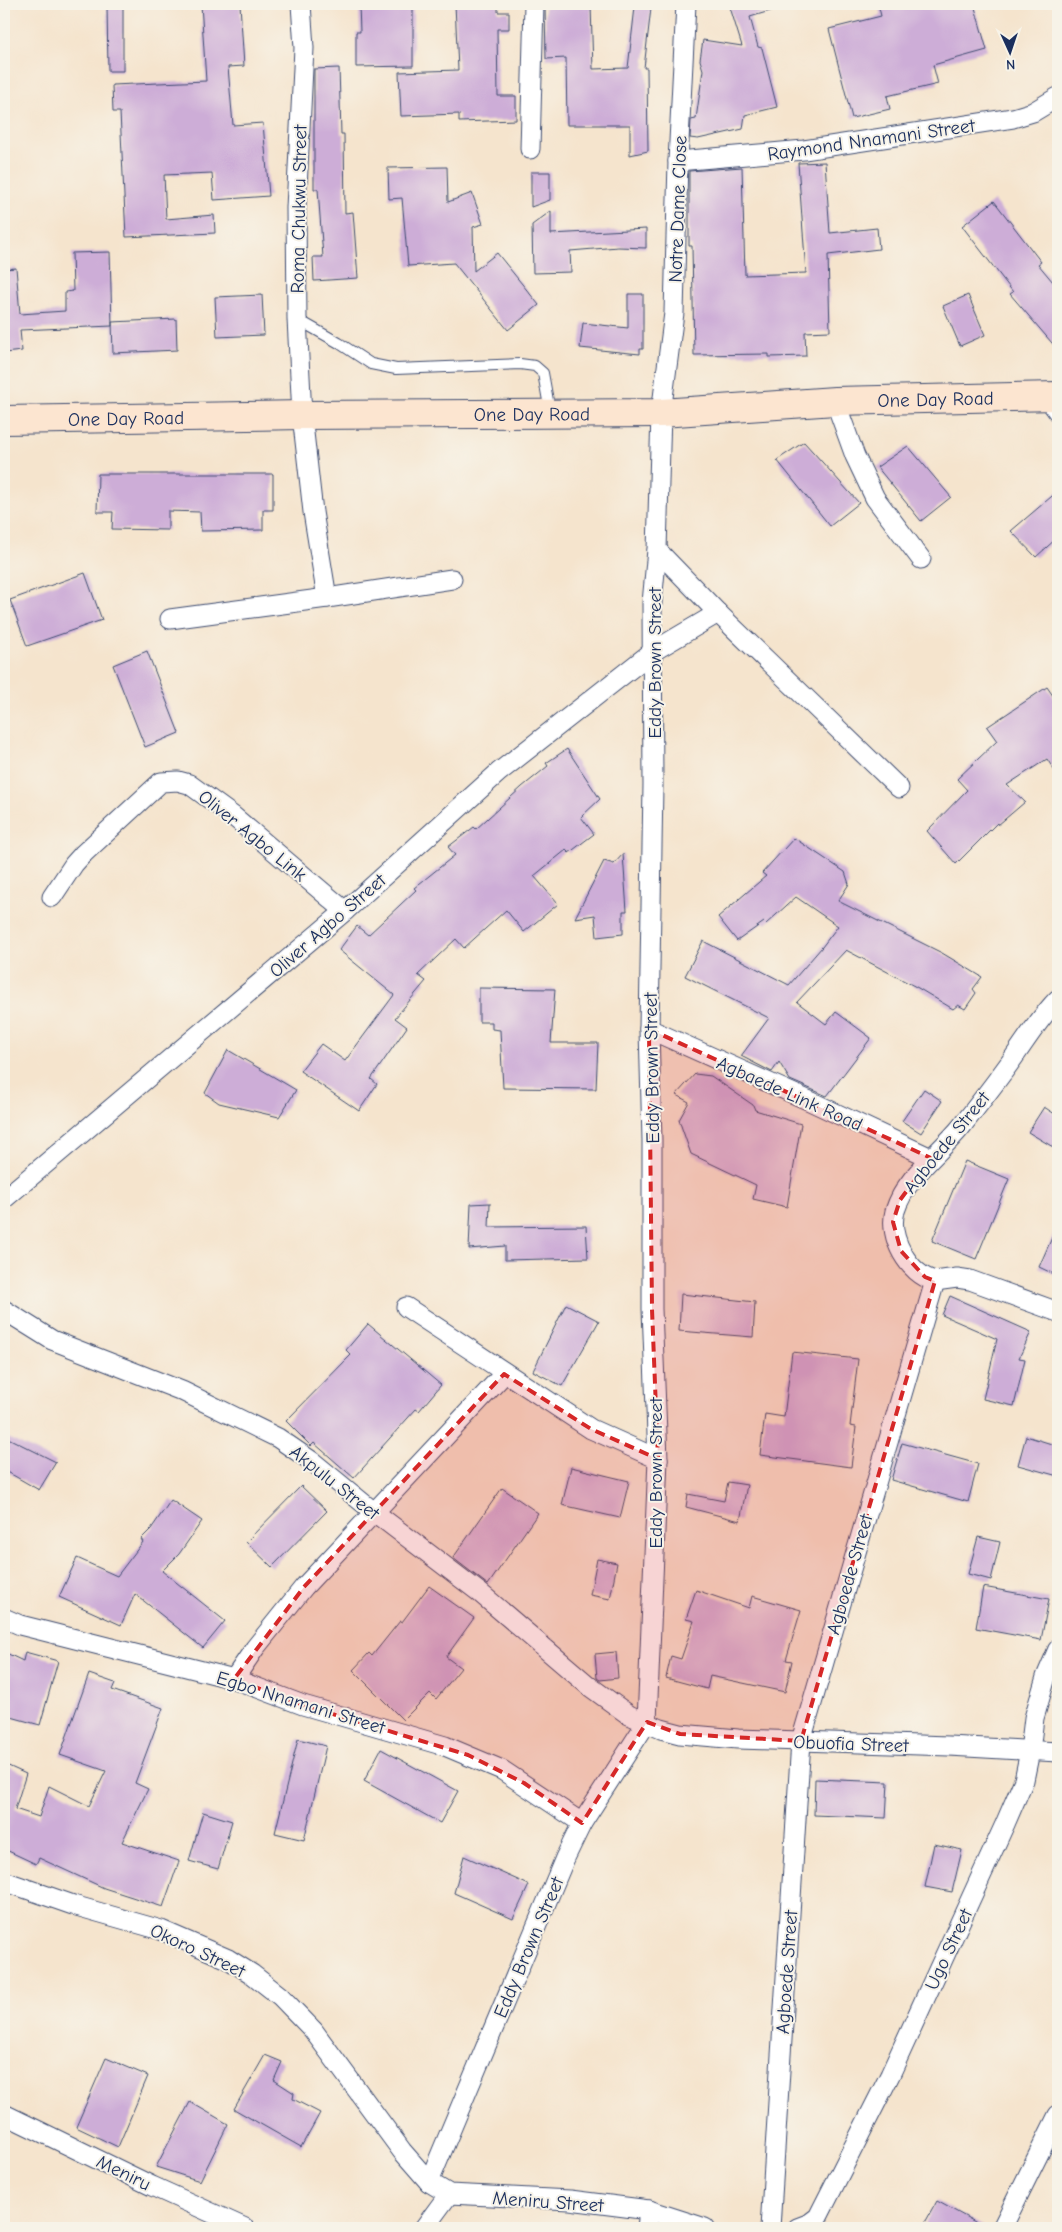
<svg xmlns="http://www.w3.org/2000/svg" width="1062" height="2232" font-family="'Comic Neue',sans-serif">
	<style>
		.building { fill: #cdadd7 }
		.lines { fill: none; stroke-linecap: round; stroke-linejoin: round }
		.service-casing { stroke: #3c4a6f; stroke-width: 12 }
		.minor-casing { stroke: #3c4a6f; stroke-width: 21 }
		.secondary-casing { stroke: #3c4a6f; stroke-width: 30 }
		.service { stroke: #fff; stroke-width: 10 }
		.minor { stroke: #fff; stroke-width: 19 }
		.secondary { stroke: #fce5d0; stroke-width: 28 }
		.marked { fill: #d62828; fill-opacity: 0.2; stroke: #d62828; stroke-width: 4; stroke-dasharray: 10 6; stroke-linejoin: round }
		.labels { text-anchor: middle; stroke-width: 4; stroke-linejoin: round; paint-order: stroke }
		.street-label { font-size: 19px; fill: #1b2f5e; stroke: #f7f3e8 }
	</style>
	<rect width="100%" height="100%" fill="#f7f3e8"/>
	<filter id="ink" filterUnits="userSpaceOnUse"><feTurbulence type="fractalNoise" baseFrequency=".02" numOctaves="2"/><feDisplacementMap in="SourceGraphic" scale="10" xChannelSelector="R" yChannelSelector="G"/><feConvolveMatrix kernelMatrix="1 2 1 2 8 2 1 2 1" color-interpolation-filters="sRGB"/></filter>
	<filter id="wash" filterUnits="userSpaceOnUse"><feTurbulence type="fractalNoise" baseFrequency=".0096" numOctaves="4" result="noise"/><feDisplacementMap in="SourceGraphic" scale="20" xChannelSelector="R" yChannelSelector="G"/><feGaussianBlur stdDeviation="1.12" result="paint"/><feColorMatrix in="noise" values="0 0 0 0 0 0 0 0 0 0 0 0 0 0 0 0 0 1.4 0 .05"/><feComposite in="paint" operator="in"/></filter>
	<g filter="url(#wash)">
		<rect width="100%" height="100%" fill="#f5e4cd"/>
		<g id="blocks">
			<g class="building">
				<path d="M107,4H123V71H108Z"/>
				<path d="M201,4H240L244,66L228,67L233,125L263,123L269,196L214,200L212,173L164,175L166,219L214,215L215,233L126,237L120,112H113L112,85L206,81Z"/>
				<path d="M359,4H413V66L356,67V32H360Z"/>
				<path d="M455,4H498V12H509V29H497L498,96H516V120L459,122V114L401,116L399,72L458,70Z"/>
				<path d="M729,4H779L780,8L750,17L758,47L762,48L777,107L745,115L743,129L698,139L690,138L691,120L696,119L703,70L700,60L703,40L742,46Z"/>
				<path d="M878,4H974L987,50L933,65L938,84L887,96L890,109L852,118L829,29L881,16Z"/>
				<path d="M591,6L593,69L628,68L635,7L651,8L644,68H647L648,151L630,155V125H567L566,58L546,59L545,7Z"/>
				<path d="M339,68L341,134H344L345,213L353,212L358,278L314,281L313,257H323L318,189H314V69Z"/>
				<path d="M825,162L830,233L877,228L879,249L828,255L830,331L805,332L806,356L769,357V354L694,355L692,246H689V171L742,167L745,275L806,273L798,163Z"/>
				<path d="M447,167L448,202L472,193L483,224L473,227L474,271L497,253L539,305L508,330L454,263L408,266L402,198L389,199L388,168Z"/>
				<path d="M531,172H550V200L531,207Z"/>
				<path d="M994,201L1041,262L1038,264L1058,288V350L1010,294L1013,292L962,226Z"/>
				<path d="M551,211V234L646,229V248L618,247L570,251L571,272L533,273L532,225Z"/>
				<path d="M110,252L112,326L20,330L22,351L4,353V269L16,268L20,314L65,311V292L73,291L72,253Z"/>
				<path d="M628,294H643V349H640V354L580,348L583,323L628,328Z"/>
				<path d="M262,295L264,335L217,337L215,297Z"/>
				<path d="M968,295L985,335L960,346L943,306Z"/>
				<path d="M176,319L177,350L113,353L112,322Z"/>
				<path d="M804,442L859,503L830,526L777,460Z"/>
				<path d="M908,446L951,497L921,521L877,467Z"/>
				<path d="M98,474H273V510H263V530L201,531L200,512L168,511V530L112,529L113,512H97Z"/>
				<path d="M1058,491V537L1036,557L1011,531Z"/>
				<path d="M85,573L102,620L27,646L10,600Z"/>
				<path d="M147,651L179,733L145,747L113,665Z"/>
				<path d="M1047,687L1058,703V776L1047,759L1007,785L1025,802L998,825L997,823L956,864L927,831L967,790L957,779L997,741L987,727Z"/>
				<path d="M567,749L600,799L581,817L594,834L569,853L566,850L534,876L558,904L524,932L506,910L464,948L456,939L418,975L426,981L395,1018L407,1027L371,1079L377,1084L359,1111L300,1071L321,1044L345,1061L394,995L339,950L357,926L368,935L416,890L414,888L455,855L448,847L474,827L476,829L522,787L548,766L546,763Z"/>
				<path d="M794,838L845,872L849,884L838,901L942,953L982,977L973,989L976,993L965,1009L958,1005L953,1009L918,988L846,950L797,1002L826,1024L836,1012L871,1038L827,1096L790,1080L779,1062L772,1072L741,1056L769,1018L685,976L703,941L789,985L822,947L838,926L796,897L766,924L764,922L737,941L718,917L766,876L762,873Z"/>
				<path d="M623,854L627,911H623V934L597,937L595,915L575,918L604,861L614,864Z"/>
				<path d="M479,988L555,989L551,1043H598L596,1089L503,1088L500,1030L492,1029V1022H479Z"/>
				<path d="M228,1050L296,1090L279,1117L219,1103L205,1093Z"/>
				<path d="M695,1074L711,1076L753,1105L755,1110L801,1124L787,1207L753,1199L756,1185L691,1154L679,1120L689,1102L676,1095Z"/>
				<path d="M924,1089L942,1101L921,1133L902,1121Z"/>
				<path d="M1044,1107L1058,1116V1150L1028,1132Z"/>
				<path d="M965,1161L1009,1179L976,1259L932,1241Z"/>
				<path d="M490,1203L489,1227L586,1226L588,1258L505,1260V1246L469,1249L471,1204Z"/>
				<path d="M1058,1224V1276L1039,1267Z"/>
				<path d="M681,1294L755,1302L753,1337L679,1331Z"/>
				<path d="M950,1296L1031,1332L1019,1358L1025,1359L1014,1406L983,1399L997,1339L942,1315Z"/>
				<path d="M566,1304L599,1321L562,1386L533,1371Z"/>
				<path d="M368,1324L441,1385L419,1411L416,1409L354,1478L314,1443L311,1446L286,1421L351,1355L346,1350Z"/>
				<path d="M792,1352L858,1359L850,1426L856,1427L851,1467L760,1455L765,1414L784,1417Z"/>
				<path d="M4,1436L56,1462L39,1490L4,1470Z"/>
				<path d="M1026,1436L1058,1446V1476L1018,1465Z"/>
				<path d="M902,1443L978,1464L968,1502L891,1480Z"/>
				<path d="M571,1467L629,1481L620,1518L562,1505Z"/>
				<path d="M728,1482L747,1485L740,1521L686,1507L688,1494L724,1501Z"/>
				<path d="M301,1486L327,1511L272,1567L246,1542Z"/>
				<path d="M502,1488L538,1513L488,1585L453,1558Z"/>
				<path d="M171,1500L202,1521L179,1554L162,1571L225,1621L203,1648L135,1594L121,1625L59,1597L77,1558L117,1576L143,1542L141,1539L151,1529Z"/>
				<path d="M978,1537L1000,1542L991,1580L968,1574Z"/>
				<path d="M597,1559L617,1563L610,1599L590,1595Z"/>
				<path d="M429,1586L474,1618L446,1657L461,1668L436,1699L430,1693L403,1720L353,1670L369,1653L372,1656L400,1621L402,1622Z"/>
				<path d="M983,1587L1049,1599L1041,1640L976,1628Z"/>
				<path d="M696,1590L749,1608L752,1596L801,1610L786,1660L792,1661L785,1692L710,1676L707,1689L666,1678L671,1656L681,1659L694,1621L686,1619Z"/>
				<path d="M4,1652L23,1661L25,1652L58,1661L40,1725L4,1715Z"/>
				<path d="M616,1652L618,1678L600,1680L597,1678L595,1654Z"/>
				<path d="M89,1674L115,1683L112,1690L163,1708L135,1783L148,1789L122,1842L179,1861L163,1907L104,1888L39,1858L36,1864L4,1849V1764L26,1774L15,1809L39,1817L49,1786L89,1806L106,1771L60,1755Z"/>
				<path d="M298,1739L326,1746L304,1840L275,1833Z"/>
				<path d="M381,1749L458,1791L440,1823L364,1781Z"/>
				<path d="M815,1779L888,1782L886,1818L814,1815Z"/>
				<path d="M203,1812L232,1821L218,1869L189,1861Z"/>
				<path d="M934,1844L962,1850L952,1892L925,1887Z"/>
				<path d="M464,1856L529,1885L513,1919L454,1893Z"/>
				<path d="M265,2055L282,2062L274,2080L294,2093L293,2099L320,2113L301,2147L234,2109Z"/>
				<path d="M106,2058L148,2076L118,2147L76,2127Z"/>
				<path d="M190,2102L228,2124L200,2181L156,2167Z"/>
				<path d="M937,2201L986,2228H922Z"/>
			</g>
		</g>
	</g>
	<g filter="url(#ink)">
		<use href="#blocks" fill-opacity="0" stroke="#3c4a6f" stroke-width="1"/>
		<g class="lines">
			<defs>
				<path id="service" d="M297,319L339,343L371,364L396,369L520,364L535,366L543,373L550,412"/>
				<g id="minor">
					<path d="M301,4L304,48L296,208L297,319L302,415L313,512L327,598L452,579"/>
					<path d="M530,149L534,4"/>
					<path d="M678,161L804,150L1013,118L1033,112L1058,97"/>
					<path d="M1046,396L1058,412"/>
					<path d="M835,401L855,456L875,498L921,559"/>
					<path d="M657,550L718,613L899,788"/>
					<path d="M170,619L327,598"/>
					<path d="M52,897L74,864L83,854L161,782L178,781L189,784L233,816L345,911"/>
					<path d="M649,1029L812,1102L931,1158"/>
					<path d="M4,1199L345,911L499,772L652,652L718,613"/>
					<path d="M935,1281L957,1278L970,1280L1058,1312"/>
					<path d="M406,1307L591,1429L658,1459"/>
					<path d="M4,1310L52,1340L182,1391L278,1438L313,1462L374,1512L479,1592L589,1686L629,1715L661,1729L680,1734L738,1739L949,1746L1058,1752"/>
					<path d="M4,1618L20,1625L234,1679L303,1705L445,1746L502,1770L582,1823"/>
					<path d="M234,1679L255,1648L304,1587L504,1374"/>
					<path d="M4,1881L73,1905L161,1930L228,1959L252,1974L280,1996L313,2030L402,2151L429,2182L449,2194L570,2200L649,2210L705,2228"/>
					<path d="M4,2114L152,2186L245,2228"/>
					<path d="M429,2182L565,1858L582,1823L647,1722L658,1459L652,1309V1140L649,1029L653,785L652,603L657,550L661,413L674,313L678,161L686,4"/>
					<path d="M424,2228L449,2194"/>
					<path d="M647,2228L649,2210"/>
					<path d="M770,2228L801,1741L935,1281C908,1274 888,1237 895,1211C906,1176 939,1154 961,1127C979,1104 997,1081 1014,1057C1028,1037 1041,1016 1058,999"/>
					<path d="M797,2228L810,2223L818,2217L890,2075L1005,1824L1024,1780L1030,1751L1034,1718L1046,1677L1058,1649"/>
					<path d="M1002,2228L1058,2115"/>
				</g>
				<g id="secondary">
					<path id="s1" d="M4,420L302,415L661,413L835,401L1058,396"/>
				</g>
			</defs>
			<use href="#service" class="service-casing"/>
			<use href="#minor" class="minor-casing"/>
			<use href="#secondary" class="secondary-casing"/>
			<use href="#service" class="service"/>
			<use href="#minor" class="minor"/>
			<use href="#secondary" class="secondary"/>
		</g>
	</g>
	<path class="marked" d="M649,1029L931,1158L900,1200L893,1222L901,1251L925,1277L935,1281L801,1741L680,1734L647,1722L582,1823L524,1783L468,1755L303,1705L234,1679L304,1587L504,1374L591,1429L658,1459L652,1309Z"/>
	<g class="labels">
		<g class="street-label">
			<text transform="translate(871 139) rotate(-8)" y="7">Raymond Nnamani Street</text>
			<text transform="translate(298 209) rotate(-89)" y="7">Roma Chukwu Street</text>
			<text transform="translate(677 209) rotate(-88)" y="7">Notre Dame Close</text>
			<text dy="7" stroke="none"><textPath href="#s1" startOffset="932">One Day Road</textPath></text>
			<text dy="7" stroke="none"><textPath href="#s1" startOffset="528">One Day Road</textPath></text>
			<text dy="7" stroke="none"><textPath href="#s1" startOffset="122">One Day Road</textPath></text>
			<text transform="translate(654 663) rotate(-90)" y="7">Eddy Brown Street</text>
			<text transform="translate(253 835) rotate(39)" y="7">Oliver Agbo Link</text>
			<text transform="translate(327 925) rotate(-41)" y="7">Oliver Agbo Street</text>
			<text transform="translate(651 1068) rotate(-91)" y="7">Eddy Brown Street</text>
			<text transform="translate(790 1093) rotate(24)" y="7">Agbaede Link Road</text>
			<text transform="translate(946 1142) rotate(-51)" y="7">Agboede Street</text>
			<text transform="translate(655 1473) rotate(-90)" y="7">Eddy Brown Street</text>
			<text transform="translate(335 1482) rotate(38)" y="7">Akpulu Street</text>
			<text transform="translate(849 1574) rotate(-74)" y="7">Agboede Street</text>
			<text transform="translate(301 1702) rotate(17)" y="7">Egbo Nnamani Street</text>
			<text transform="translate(851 1743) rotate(2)" y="7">Obuofia Street</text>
			<text transform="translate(528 1947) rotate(-67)" y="7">Eddy Brown Street</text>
			<text transform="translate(948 1949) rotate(-65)" y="7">Ugo Street</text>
			<text transform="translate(198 1950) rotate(25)" y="7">Okoro Street</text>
			<text transform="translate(786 1972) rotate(-86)" y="7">Agboede Street</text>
			<text transform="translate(124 2172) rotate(26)" y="7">Meniru</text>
			<text transform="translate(548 2201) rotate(4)" y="7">Meniru Street</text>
		</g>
	</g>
	<rect width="1062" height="2232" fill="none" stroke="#f7f3e8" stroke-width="20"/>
	<g transform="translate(1010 52) rotate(177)" stroke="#f7f3e8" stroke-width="4" paint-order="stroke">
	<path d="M0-4L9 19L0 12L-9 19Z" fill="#1b2f5e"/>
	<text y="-8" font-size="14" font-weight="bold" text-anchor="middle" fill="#1b2f5e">N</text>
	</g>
</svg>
